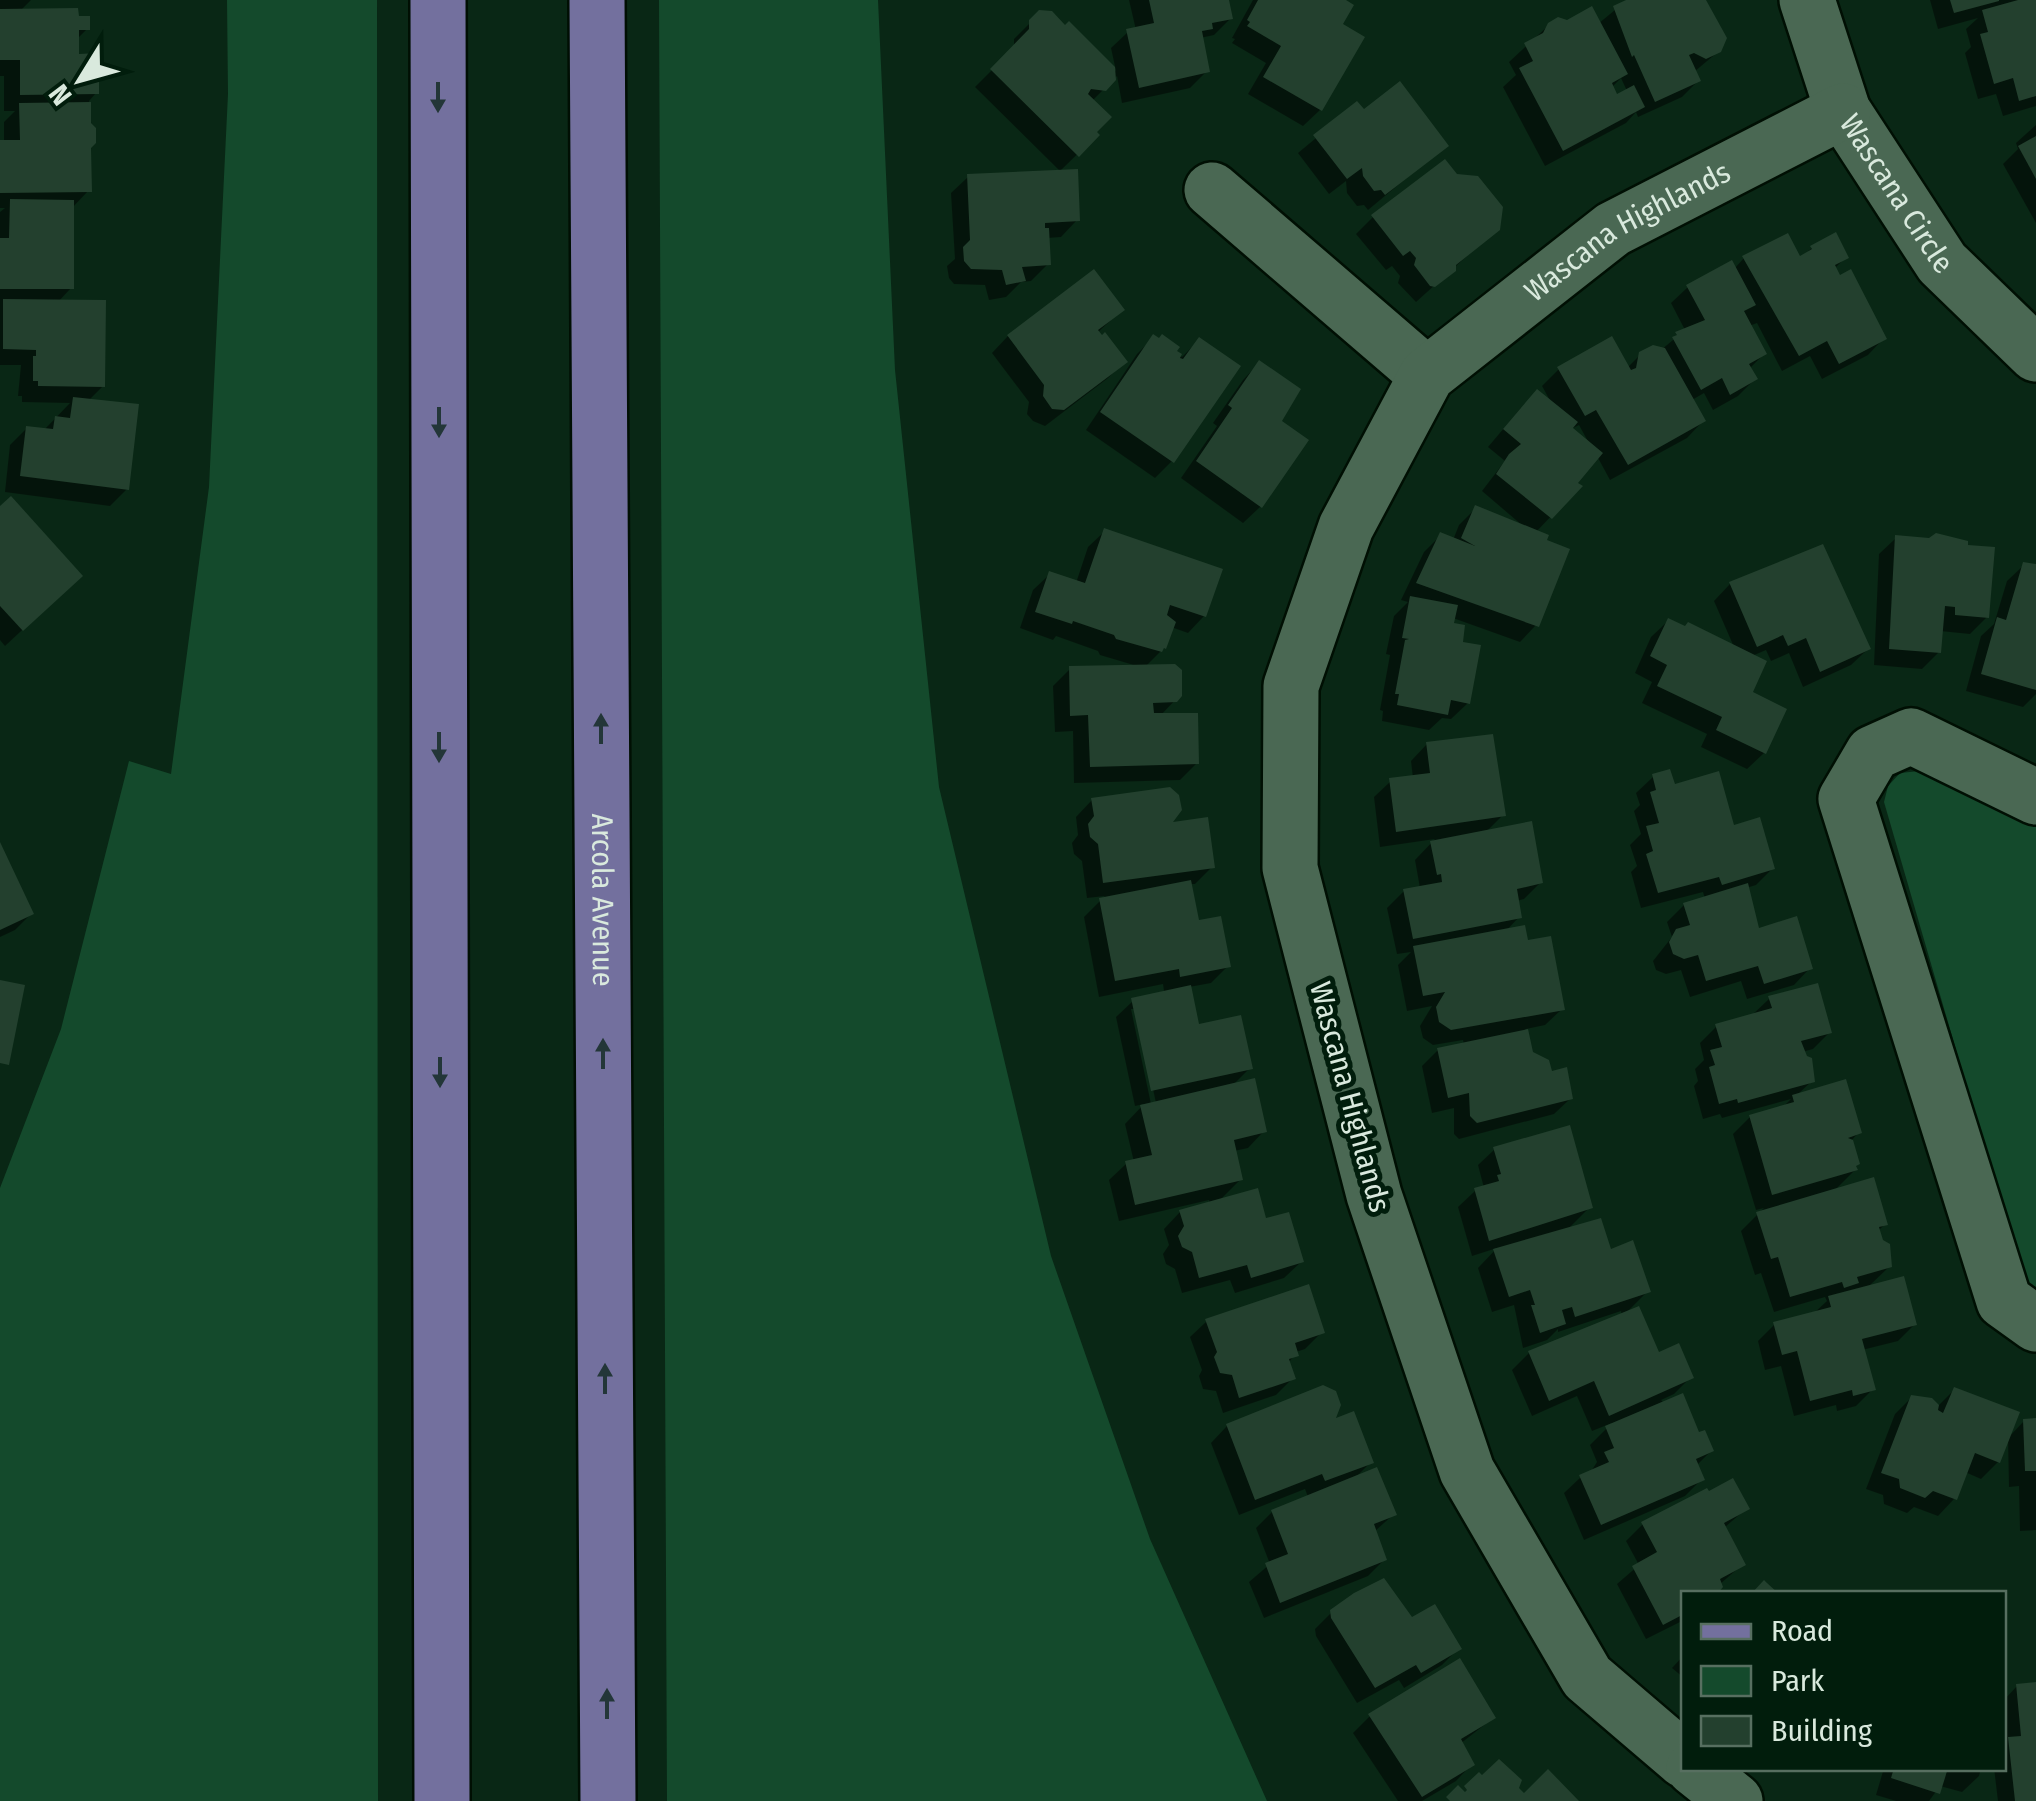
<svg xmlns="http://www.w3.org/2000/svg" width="2036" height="1801" font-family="'Fira Sans Condensed',sans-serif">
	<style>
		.green { fill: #144a2c }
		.shadow { fill: #0007; fill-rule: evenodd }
		.building { fill: #23402e }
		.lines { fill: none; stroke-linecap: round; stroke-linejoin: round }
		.minor-casing { stroke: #000f03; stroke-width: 60 }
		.major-casing { stroke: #000f03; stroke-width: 60 }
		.minor { stroke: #4a6853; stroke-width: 55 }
		.major { stroke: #73709e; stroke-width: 55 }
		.oneway { fill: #233638 }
		.labels { text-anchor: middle; stroke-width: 10; stroke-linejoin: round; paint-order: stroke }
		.street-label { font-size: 30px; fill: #d9e9dd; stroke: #011d0c }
	</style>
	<rect width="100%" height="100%" fill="#092715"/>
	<g class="green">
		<path d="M227,0H377L378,1801H0V1188L61,1029L129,761L171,774L209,487L228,94Z"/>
		<path d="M659,0H878L895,370L939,787L1051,1256L1150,1539L1267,1801H667Z"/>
		<path d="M1929,770L2036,825V1288L2028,1284L2020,1270L1884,802L1888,786L1900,773Z"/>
	</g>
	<g class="shadow">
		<path d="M0,0H31L20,11L76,19L87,29L76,40V56L96,93L89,101L93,142L89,146V190L72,208L71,288L58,302L103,386L88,401L127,489L110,506L5,492L10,445L27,428L44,430L70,403L22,402V396H18L21,365H0V212L5,208H0V143H4V122L15,111H4V76H0Z"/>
		<path d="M1129,0H1228L1231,18L1214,35L1200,38L1207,71L1190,88L1122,103L1117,76L1092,101L1094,132L1097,135L1060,171L975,87L1014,48V39L1040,13L1065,28L1069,25L1116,71L1111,48L1128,32L1136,30Z"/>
		<path d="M1253,0H1341L1339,25L1320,110L1303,126L1248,94L1266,63L1232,43L1235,39L1232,38Z"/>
		<path d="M1627,0H1704L1719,51L1694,72L1698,81L1682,97L1638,117L1636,112L1626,123L1545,166L1503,87L1516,75L1509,62L1549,25L1598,24ZM1621,78L1627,91L1616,97L1611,88Z"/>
		<path d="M1930,0H2036V106L2003,116L1996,94L1978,99L1965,53L1971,47L1966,29L1978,18L1938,29Z"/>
		<path d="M1357,104L1363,113L1445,146L1368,210L1364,205L1357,206L1347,193L1346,181L1329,194L1298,153Z"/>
		<path d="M2036,125V223L2003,164L2018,149L2016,143Z"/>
		<path d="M968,177L1077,220L1061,237L1047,238L1048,264L1031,281L1021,282L1006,297L989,300L985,285L954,284L949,278L947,266L955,259L951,193Z"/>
		<path d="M1373,217L1498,228L1416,302L1398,283L1400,276L1392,266L1386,270L1356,234Z"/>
		<path d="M1812,248L1846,257L1834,269L1884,338L1868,355L1822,379L1810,356L1782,371L1757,323L1749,326L1764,354L1749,369L1755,379L1738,396L1713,410L1704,393L1692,400L1703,421L1687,438L1610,480L1597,456L1575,483L1579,487L1536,532V625L1520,642L1453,618L1451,625L1460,644L1468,703L1451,719L1442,718L1429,730L1382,721L1383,711L1380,710L1390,655L1386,654L1394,616L1408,602L1401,600L1424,552L1441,535L1453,540L1459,525L1476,508L1523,526L1482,491L1505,461L1488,447L1521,408L1552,404L1542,386L1559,369L1627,368L1641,354L1661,350L1685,330L1671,303L1688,287L1734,269L1744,258L1799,259ZM1579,425L1590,445L1571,429Z"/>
		<path d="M1122,310L1097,333L1124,362L1108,378L1045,426L1033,421L1027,414L1029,402L992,353L1008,336Z"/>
		<path d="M1154,337L1182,357L1199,340L1172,461L1155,478L1086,430L1137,354Z"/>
		<path d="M1259,363L1279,422L1306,441L1260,507L1243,523L1181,478L1217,426L1213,423L1243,380Z"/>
		<path d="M0,509L63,592L5,646L0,640Z"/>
		<path d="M1105,531L1204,616L1188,633L1171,627L1164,648L1145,667L1180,695L1160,716L1197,763L1180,780L1074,783L1073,731L1055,732L1053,686L1070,669L1137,666L1100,655L1098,651L1056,636L1053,640L1020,628L1033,590L1050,574L1076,583L1088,547Z"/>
		<path d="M1896,538L1987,617L1970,634L1940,631L1939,652L1922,669L1874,665L1879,554Z"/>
		<path d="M2024,565L2036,568V694L2023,707L1966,691L1981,636L1994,624L2007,581Z"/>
		<path d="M1730,584L1868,649L1851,665L1803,687L1789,653L1771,661L1766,650L1752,656L1750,694L1764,753L1747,769L1701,747L1707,734L1642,703L1652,682L1635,673L1651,637L1668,621L1734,647L1714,601Z"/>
		<path d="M1427,744L1503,815L1486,832L1541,882L1524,899L1516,901L1519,917L1506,931L1526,943L1562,1009L1545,1025L1526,1029L1531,1054L1571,1098L1554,1114L1459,1139L1454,1134V1108L1432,1113L1422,1066L1438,1050L1464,1045L1463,1040L1433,1045L1423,1038L1420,1026L1432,1006L1407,1011L1398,965L1411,952L1397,954L1387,908L1404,891L1420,888L1415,860L1435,839L1380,847L1374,797L1391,781L1413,778L1411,761Z"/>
		<path d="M1653,777L1733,828L1772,869L1756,885L1746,888L1758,931L1810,968L1794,985L1747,999L1741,981L1690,997L1681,970L1666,974L1656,970L1653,961L1672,937L1667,922L1684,905L1705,899L1703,892L1641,908L1631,872L1637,866L1630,845L1641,834L1634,811L1640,805L1636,793Z"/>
		<path d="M1092,800L1168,825L1212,867L1195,884H1190L1197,923L1228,966L1211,983L1189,987L1197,1027L1250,1068L1232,1086L1264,1131L1248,1148L1234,1151L1240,1180L1218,1202L1265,1222L1301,1262L1284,1278L1235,1293L1230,1280L1182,1293L1175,1269L1166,1264L1163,1254L1169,1245L1164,1229L1180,1212L1210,1204L1209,1200L1119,1221L1109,1180L1126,1164L1134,1162L1125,1124L1144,1104L1135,1106L1116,1017L1133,1001L1164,991L1163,984L1099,997L1084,917L1105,896L1087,898L1082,861L1074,854L1072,843L1078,835L1076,817ZM1131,1009H1136L1156,1103L1151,1104Z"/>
		<path d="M0,848L31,914L15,930L0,937Z"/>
		<path d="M1769,999L1830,1032L1813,1049L1802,1052L1812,1081L1797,1095L1859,1132L1851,1141L1855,1170L1833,1192L1885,1224L1878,1231L1890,1266L1867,1288L1915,1324L1898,1341L1862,1350L1873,1389L1856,1406L1837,1411L1836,1405L1794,1416L1781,1366L1765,1370L1758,1341L1775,1324L1814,1313L1827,1301L1825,1297L1774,1312L1761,1273L1755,1275L1741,1231L1764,1208L1756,1210L1733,1134L1750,1117L1782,1108L1791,1099L1722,1118L1720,1114L1703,1119L1694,1086L1698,1081L1695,1069L1704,1060L1700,1043L1717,1026L1751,1016Z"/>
		<path d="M1495,1149L1590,1207L1567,1230L1609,1252L1648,1291L1625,1314L1657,1355L1691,1377L1674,1394L1661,1400L1711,1451L1696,1466L1702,1479L1685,1496L1584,1540L1564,1493L1581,1477L1590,1473L1597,1462L1590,1445L1612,1423L1592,1431L1577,1396L1532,1416L1512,1370L1529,1353L1622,1315L1621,1311L1558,1332V1329L1547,1340L1523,1348L1514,1305L1492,1312L1478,1268L1497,1248L1472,1256L1458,1207L1475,1191L1484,1188L1478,1165Z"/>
		<path d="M1207,1321L1322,1332L1305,1349L1296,1352L1288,1364L1293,1378L1276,1395L1223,1413L1216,1391L1203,1389L1199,1376L1202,1370L1190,1337Z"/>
		<path d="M1954,1390L1998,1462L1981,1479L1965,1472L1954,1499L1938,1516L1914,1507L1907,1513L1884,1504L1883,1495L1866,1489L1895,1414L1912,1397L1937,1407Z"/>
		<path d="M2024,1421H2036V1530L2020,1531L2019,1486L2009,1487L2008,1438Z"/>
		<path d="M1332,1423L1371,1462L1354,1479L1394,1514L1374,1532L1384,1560L1368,1576L1264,1618L1249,1582L1270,1564L1256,1528L1272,1512L1308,1497L1305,1489L1239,1515L1211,1443L1227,1426Z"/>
		<path d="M1747,1508L1724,1528L1743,1564L1719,1585L1684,1594V1620L1646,1639L1617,1584L1639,1565L1626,1541L1643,1524Z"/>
		<path d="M1332,1612L1412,1620L1459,1648L1442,1665L1404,1688L1399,1680L1357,1703L1316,1636L1315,1629Z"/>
		<path d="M1684,1655V1678L1672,1668Z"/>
		<path d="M2036,1684V1801H1998L1994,1768H2004V1700L2017,1686Z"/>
		<path d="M1370,1716L1493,1718L1460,1744L1472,1764L1456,1781L1422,1801H1398L1353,1733Z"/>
		<path d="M1884,1768H1981L1979,1776L1962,1792L1940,1786L1929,1801H1896L1876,1795Z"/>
	</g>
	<g class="building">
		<path d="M1149,0H1229L1233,19L1212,23L1213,29L1202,31L1210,72L1139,88L1126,29L1154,23Z"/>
		<path d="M1258,0H1346L1354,5L1343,24L1365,37L1322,111L1263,77L1281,46L1247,26L1250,22L1247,20Z"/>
		<path d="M1626,0H1706L1727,38L1721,52L1706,59L1694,53L1689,55L1701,81L1655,102L1634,55L1632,57L1613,6Z"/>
		<path d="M1950,0H1999V1L1954,13Z"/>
		<path d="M2018,0H2036V96L2019,101L2013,78L1994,84L1980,34L1988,32L1982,10Z"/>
		<path d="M1592,6L1628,74L1612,83L1617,94L1634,85L1645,107L1563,151L1519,68L1533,61L1524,43L1543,33L1548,23L1558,17L1567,20Z"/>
		<path d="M78,8L79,16H90V30H79V54L99,53V94L20,95V60H0V9Z"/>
		<path d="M1039,10L1052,11L1065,25L1069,21L1115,67L1116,80L1106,91L1091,89L1088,94L1112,117L1097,132L1100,135L1079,157L990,69L1029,29V20Z"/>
		<path d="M1400,81L1449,146L1385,195L1381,190L1374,191L1363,176L1362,168L1347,179L1313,135L1357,101L1364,109Z"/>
		<path d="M91,102V123L96,128V143L91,148L92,192L0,193V140H20L19,103Z"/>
		<path d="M2036,136V179L2018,146Z"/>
		<path d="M1445,159L1457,174L1478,176L1503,207L1500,230L1456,265V271L1435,287L1430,286L1414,265L1416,258L1410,251L1403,256L1371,215Z"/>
		<path d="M1078,169L1080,221L1045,223V228H1049L1051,265L1022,267L1026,281L1006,285L1002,270L971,269L964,261L963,247L970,240L967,174Z"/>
		<path d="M10,199L74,200V289H0V238H9Z"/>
		<path d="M1836,232L1849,258L1835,265L1840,275L1851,269L1887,339L1839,364L1827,341L1799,356L1742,256L1788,233L1800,256L1812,249L1810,246Z"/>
		<path d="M1732,260L1756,305L1744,311L1767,354L1749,364L1758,379L1730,395L1722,378L1701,390L1672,337L1677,335L1675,332L1705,320L1686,285Z"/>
		<path d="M1094,269L1125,310L1098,330L1102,335L1105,332L1128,362L1064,410L1052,409L1043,396L1044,385L1007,335Z"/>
		<path d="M3,299L106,300L105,387L38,386V381H33V356H36V350L3,349Z"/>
		<path d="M1153,334L1159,338L1162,334L1180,347L1177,351L1182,354L1180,358L1183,359L1199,337L1241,366L1174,463L1100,412Z"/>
		<path d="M1612,336L1631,370L1636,368L1639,352L1653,345L1665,348L1706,421L1628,465L1596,410L1585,416L1557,367Z"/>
		<path d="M1259,360L1301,389L1282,421L1309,440L1262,508L1196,461L1232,408L1228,405Z"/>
		<path d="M1537,389L1578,422L1573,428L1603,453L1578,483L1583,486L1552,519L1496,474L1509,454L1521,444L1503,429Z"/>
		<path d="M73,397L139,404L129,490L20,476L26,426L53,429L55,416L70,418Z"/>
		<path d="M11,496L83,576L23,631L0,606V506Z"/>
		<path d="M1475,505L1549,535L1547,540L1570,549L1539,627L1416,583L1440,532L1475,546L1461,538Z"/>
		<path d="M1104,528L1223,569L1206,617L1170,605L1167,615L1176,622L1166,649L1164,648L1162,652L1116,639L1114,635L1073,621L1072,624L1035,612L1049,571L1085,583Z"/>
		<path d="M1936,533L1968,541V545L1995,547L1989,618L1955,615V607L1945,606L1941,653L1889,649L1895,535L1929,538Z"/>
		<path d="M1823,544L1871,649L1820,672L1806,638L1788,646L1783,635L1757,647L1729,582Z"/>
		<path d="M2023,562L2036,564V690L1981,674L1997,617L2006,620Z"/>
		<path d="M1410,596L1458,605L1454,623L1465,625L1463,642L1481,645L1470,704L1451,700L1448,715L1397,705L1399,694H1395L1405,640L1409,639L1402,638Z"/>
		<path d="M1668,618L1685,626L1688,622L1767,661L1753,692L1787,709L1766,754L1716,730L1722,717L1657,686L1667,665L1650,656Z"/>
		<path d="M1175,664L1182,670V696L1177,702L1153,703L1154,713H1198L1199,764L1090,767L1088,715L1070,716L1069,666Z"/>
		<path d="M1493,734L1506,816L1396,832L1389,778L1430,773L1426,742Z"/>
		<path d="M1670,769L1675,784L1719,771L1734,825L1760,817L1775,869L1722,885L1719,877L1658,893L1646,854L1653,851L1646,826L1659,823L1650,792L1656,790L1652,774Z"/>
		<path d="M1170,787L1179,795L1182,810L1173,822L1208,817L1215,868L1103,883L1098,844L1090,837L1088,824L1094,816L1091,798Z"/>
		<path d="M1532,821L1543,883L1517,889L1522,918L1413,939L1403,889L1442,882L1441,874L1437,875L1430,841Z"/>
		<path d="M0,842L34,914L0,930Z"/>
		<path d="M1191,880L1199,920L1221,916L1231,967L1180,977L1179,969L1115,981L1099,898Z"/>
		<path d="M1748,883L1759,928L1797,916L1813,969L1764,984L1758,966L1706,981L1698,955L1684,959L1673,954L1669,942L1676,929L1690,925L1683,903Z"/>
		<path d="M1525,925L1528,940L1551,936L1565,1010L1451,1030L1439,1022L1436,1007L1445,992L1423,996L1413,946Z"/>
		<path d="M0,980L25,985L9,1065L0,1063Z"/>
		<path d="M1818,983L1832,1033L1801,1041L1807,1056L1812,1058L1815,1082L1738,1103L1737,1099L1719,1104L1709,1067L1715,1065L1710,1050L1722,1047L1715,1024L1772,1008L1768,996Z"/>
		<path d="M1191,985L1199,1024L1241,1015L1253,1069L1151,1091L1131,998Z"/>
		<path d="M1528,1029L1533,1052L1549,1060L1552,1071L1567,1067L1573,1099L1477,1123L1470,1116L1469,1093L1448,1098L1437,1048Z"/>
		<path d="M1255,1078L1267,1132L1234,1140L1243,1180L1135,1205L1125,1161L1152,1155L1140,1105Z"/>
		<path d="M1846,1079L1862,1133L1848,1138L1853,1140L1860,1164L1856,1166L1858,1170L1772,1195L1749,1115L1794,1102L1792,1095Z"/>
		<path d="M1570,1125L1593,1208L1489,1241L1474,1188L1499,1181L1497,1175L1501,1174L1493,1147Z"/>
		<path d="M1874,1177L1888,1225L1879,1227L1883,1240L1890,1244L1892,1267L1857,1277L1859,1283L1844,1288L1842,1282L1790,1297L1778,1257L1771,1259L1756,1212Z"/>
		<path d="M1258,1188L1266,1218L1289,1212L1304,1262L1251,1278L1247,1265L1199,1278L1192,1252L1182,1247L1178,1236L1184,1226L1179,1210Z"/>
		<path d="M1601,1218L1611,1249L1633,1240L1651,1292L1575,1317L1572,1307L1562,1310L1566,1324L1540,1333L1531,1305H1535L1530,1290L1509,1297L1493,1249Z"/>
		<path d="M1904,1276L1917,1325L1862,1339L1876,1390L1853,1396L1852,1390L1810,1401L1797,1351L1782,1355L1773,1322L1831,1307L1828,1296Z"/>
		<path d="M1309,1284L1325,1333L1295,1343L1299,1356L1289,1359L1296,1379L1239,1398L1232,1375L1220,1373L1214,1357L1217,1352L1205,1319Z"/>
		<path d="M1639,1306L1659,1352L1679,1343L1694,1378L1609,1416L1594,1381L1549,1401L1528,1351Z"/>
		<path d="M1323,1385L1336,1391L1341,1405L1336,1418L1354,1411L1374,1463L1325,1481L1322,1474L1255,1500L1226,1424Z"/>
		<path d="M1954,1387L2020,1412L2000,1463L1975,1453L1957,1500L1933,1491L1925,1498L1900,1488L1899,1479L1881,1473L1911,1395L1932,1398L1939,1405L1938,1410L1943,1413Z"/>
		<path d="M1683,1393L1699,1432L1705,1430L1714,1451L1696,1459L1705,1480L1601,1525L1579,1475L1609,1462L1604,1452L1614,1448L1605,1426Z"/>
		<path d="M2036,1418V1471H2025L2023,1419Z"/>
		<path d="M1377,1467L1397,1515L1374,1524L1387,1560L1280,1603L1265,1563L1288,1554L1271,1510Z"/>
		<path d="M1733,1478L1750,1509L1724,1523L1746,1565L1720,1579L1723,1587L1717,1594H1684V1614L1663,1625L1632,1566L1657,1552L1641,1522L1707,1488L1709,1491Z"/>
		<path d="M1384,1578L1412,1617L1435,1604L1462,1649L1421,1673L1416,1665L1375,1688L1331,1618L1330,1610L1354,1593Z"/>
		<path d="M1764,1580L1767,1583L1779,1594H1751Z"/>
		<path d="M1460,1658L1496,1718L1461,1739L1475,1765L1422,1797L1368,1714Z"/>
		<path d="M2036,1682V1801H2015L2008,1737L2021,1736L2016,1684Z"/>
		<path d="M1499,1759L1522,1780L1519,1788L1524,1793L1548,1769L1579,1801H1450L1446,1797L1458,1785L1465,1792L1467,1790L1464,1786L1479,1772L1482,1775Z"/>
		<path d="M1894,1768H1948L1940,1794L1891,1778Z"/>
	</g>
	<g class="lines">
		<defs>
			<g id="minor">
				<path id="s1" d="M1807,0L1843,111L1942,263L2036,354"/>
				<path d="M1212,190L1427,375"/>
				<path d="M2036,797L1911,736L1873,753L1846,799L2004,1301L2036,1324"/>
				<path id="s2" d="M1684,1760L1587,1677L1467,1471L1374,1195L1290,868L1291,686L1346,527L1427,375L1613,229L1843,111"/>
				<path d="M1694,1768L1735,1801"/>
			</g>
			<g id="major">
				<path d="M438,0L442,1801"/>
				<path id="s3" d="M597,0L608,1801"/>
			</g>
		</defs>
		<use href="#minor" class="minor-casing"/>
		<use href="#major" class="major-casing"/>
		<use href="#minor" class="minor"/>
		<use href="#major" class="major"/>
	</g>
	<defs><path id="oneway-solid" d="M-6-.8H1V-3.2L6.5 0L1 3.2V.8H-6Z" transform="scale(2.5)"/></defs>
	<g class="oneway">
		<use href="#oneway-solid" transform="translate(438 97) rotate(90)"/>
		<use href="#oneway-solid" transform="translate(439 422) rotate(90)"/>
		<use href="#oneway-solid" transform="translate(601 729) rotate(-90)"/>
		<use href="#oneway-solid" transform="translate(439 747) rotate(90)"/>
		<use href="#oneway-solid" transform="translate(603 1054) rotate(-90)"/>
		<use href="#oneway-solid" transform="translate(440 1072) rotate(90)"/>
		<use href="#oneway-solid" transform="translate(605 1379) rotate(-90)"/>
		<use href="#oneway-solid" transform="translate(607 1704) rotate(-90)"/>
	</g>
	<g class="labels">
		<g class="street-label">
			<text dy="10" stroke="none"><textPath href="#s1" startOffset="215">Wascana Circle</textPath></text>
			<text dy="10" stroke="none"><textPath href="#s2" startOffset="1765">Wascana Highlands</textPath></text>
			<text dy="10" stroke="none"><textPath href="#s3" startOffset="900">Arcola Avenue</textPath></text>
			<text transform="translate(1350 1097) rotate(75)" y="10">Wascana Highlands</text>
		</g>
	</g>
	<rect x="1681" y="1591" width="325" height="180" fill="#011d0c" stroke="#576f60" stroke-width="2.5"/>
	<rect x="1701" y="1624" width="50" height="15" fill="#73709e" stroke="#576f60" stroke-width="2.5"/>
	<text x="1771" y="1641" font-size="30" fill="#d9e9dd">Road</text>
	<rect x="1701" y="1666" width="50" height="30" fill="#144a2c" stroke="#576f60" stroke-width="2.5"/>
	<text x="1771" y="1691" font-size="30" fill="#d9e9dd">Park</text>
	<rect x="1701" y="1716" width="50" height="30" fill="#23402e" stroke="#576f60" stroke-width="2.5"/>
	<text x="1771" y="1741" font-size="30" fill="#d9e9dd">Building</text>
	<g transform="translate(80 80) rotate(233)" stroke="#011d0c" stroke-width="8" paint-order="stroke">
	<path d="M0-8L18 38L0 25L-18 38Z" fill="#d9e9dd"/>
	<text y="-15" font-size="28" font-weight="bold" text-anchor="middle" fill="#d9e9dd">N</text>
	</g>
</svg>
